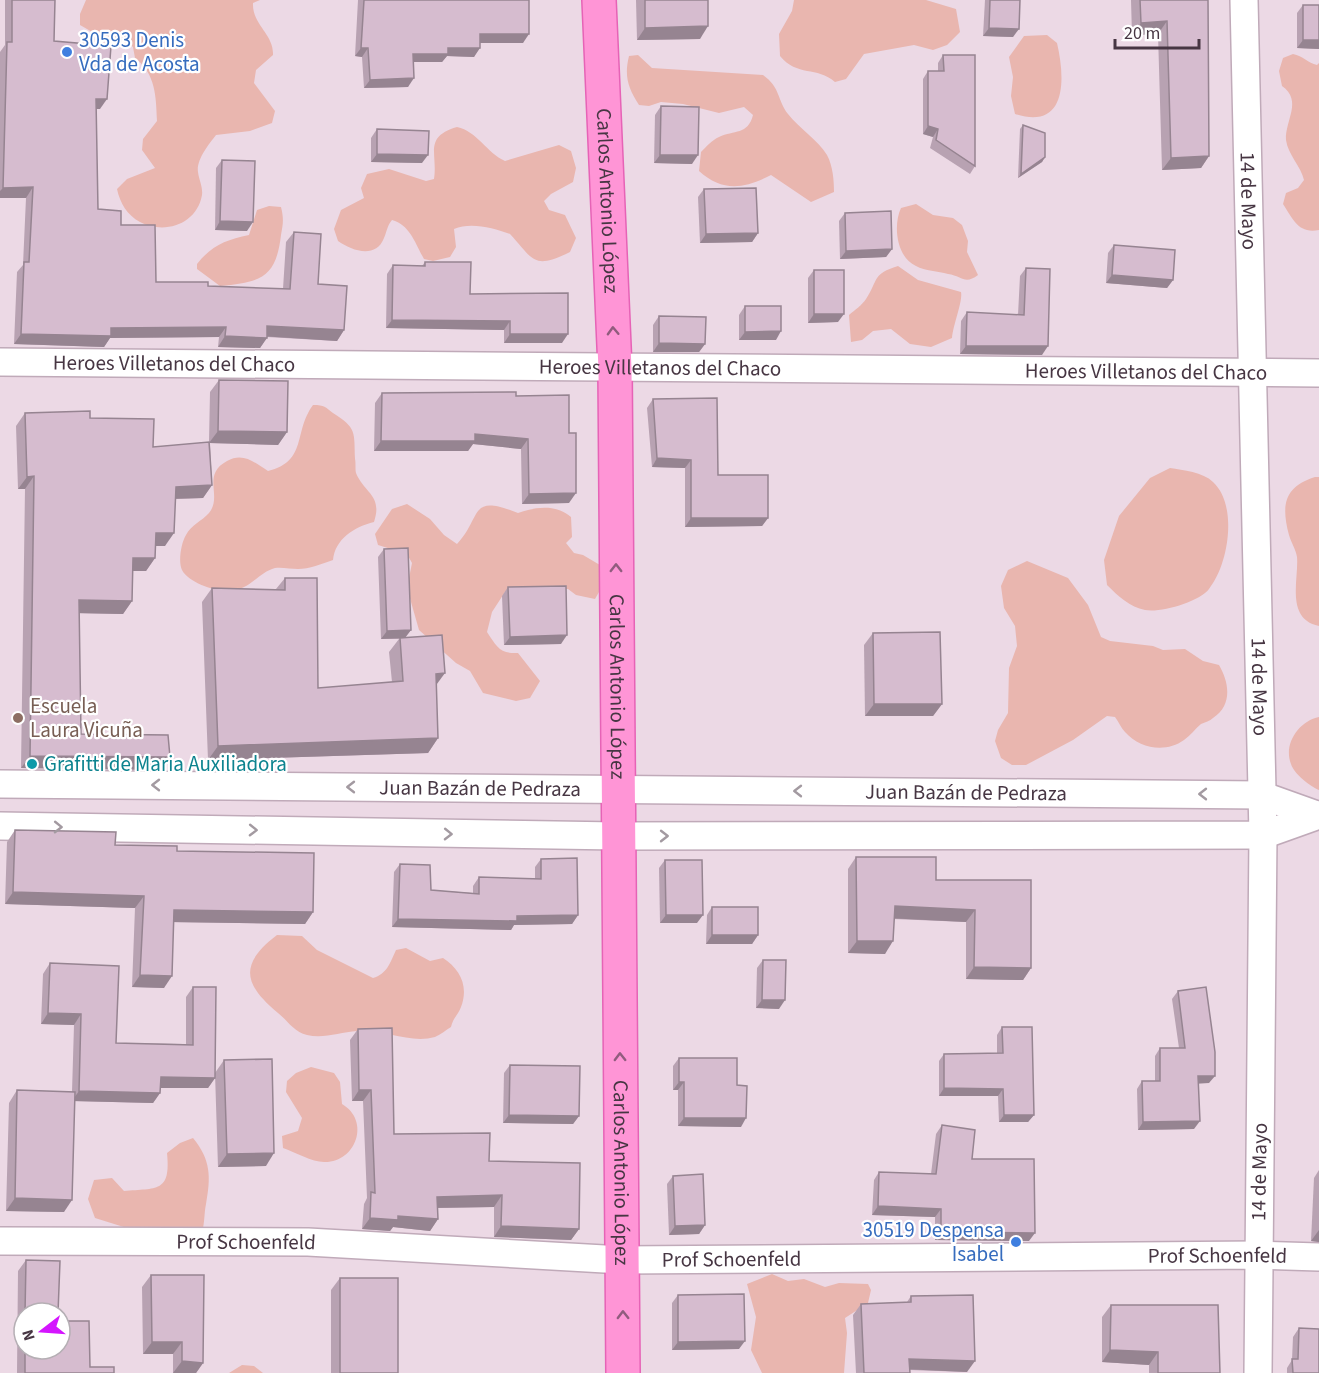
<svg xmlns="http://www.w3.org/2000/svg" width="1319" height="1373" font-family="'Source Sans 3',sans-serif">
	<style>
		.residential { fill: #ecd9e5; fill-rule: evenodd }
		.green { fill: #e9b6af }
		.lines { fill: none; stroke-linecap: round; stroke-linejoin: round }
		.minor-casing { stroke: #c0aab9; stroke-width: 30 }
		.major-casing { stroke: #e663b6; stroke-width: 36 }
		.minor { stroke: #fff; stroke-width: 27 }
		.major { stroke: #ff95d6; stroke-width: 33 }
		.wall { fill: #b8a2b2 }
		.shaded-wall { fill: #968491 }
		.building { fill: #d6bccf; stroke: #968491; stroke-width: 1.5 }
		.oneway { stroke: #915c7e }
		.oneway2 { stroke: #a39aa1 }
		.shop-dot { fill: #3f7fe0; stroke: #fff; stroke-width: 2 }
		.education-dot { fill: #8d6e63; stroke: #fff; stroke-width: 2 }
		.culture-dot { fill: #0f9aa8; stroke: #fff; stroke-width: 2 }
		.labels { text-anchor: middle; stroke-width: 4.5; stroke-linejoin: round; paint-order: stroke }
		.shop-label { font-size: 21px; fill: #366cbe; stroke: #fff; text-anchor: start }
		.street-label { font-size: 21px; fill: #473643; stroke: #fff }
		.education-label { font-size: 21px; fill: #785e54; stroke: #fff; text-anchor: start }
		.culture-label { font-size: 21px; fill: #0d838f; stroke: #fff; text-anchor: start }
	</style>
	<rect width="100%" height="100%" fill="#f4e7ef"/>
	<path class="residential" d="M0,0H1319V1373H0ZM24,1313H60V1349H24Z"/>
	<g class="green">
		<path d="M86,0H260L253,3C252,25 274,34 273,55L256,70L254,83L275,111L272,123L250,131L216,135C209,144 196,160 198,172C199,180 203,187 202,195C197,224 165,235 140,222C127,215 120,203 117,189L127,179L155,168L142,150L143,139L157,121C156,97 156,74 135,58L133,47L124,40L101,37L80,25V14Z"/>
		<path d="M794,0H926L956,9L960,32L947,45L933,50L914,45L864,54L846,79L835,82C817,66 797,77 780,56L779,34L792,11Z"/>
		<path d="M1047,35L1057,43C1065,77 1068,131 1015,114L1011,96L1013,77L1009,57L1024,36Z"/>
		<path d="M1293,54C1303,56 1308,63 1317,65L1319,63V230C1298,234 1293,219 1283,204L1286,193L1298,188L1304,180C1301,166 1288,155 1286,140C1285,120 1303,101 1282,86L1279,71L1283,58Z"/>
		<path d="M638,55L652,68L763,75C781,88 777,100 788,114C799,128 818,140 827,155C833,166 834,181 834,192L811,202L771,175C744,189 722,192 699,171L701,152C706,147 712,140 719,137C734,130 748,135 753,115L744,107L719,113L683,104L661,102L649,106L639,105C628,88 624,76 629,56Z"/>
		<path d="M457,127C477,131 487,153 505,161L559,145L571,151L576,168L573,182L551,194L544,201L549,210L565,215L576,238L570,252C533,270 534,260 510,234C493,228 471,222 454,229L456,247L450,257L433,261L424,259C415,243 410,225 392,220C387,226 387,231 384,238C376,259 352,251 338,241L334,229L341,210L364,198L361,188L367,174L389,169L426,181L434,179C438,154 423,137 457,127Z"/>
		<path d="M916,204L933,215L953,218L962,225L968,241L967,252L978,275C965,285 962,276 948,274C938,271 925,271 916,266C896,257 893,225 901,208Z"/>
		<path d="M269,206L281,207C284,219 283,224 281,235C276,278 261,282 220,286L197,269V264C212,245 226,240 249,235L257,210Z"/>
		<path d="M898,266L918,280L961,292C963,301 953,325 952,338L931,347L910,344L891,329L873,331L862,340L851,342L849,315C855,310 862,305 866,299C879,279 872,274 898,266Z"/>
		<path d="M313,405C325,405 325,407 333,413C357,428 354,432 355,459C356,463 355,469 356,473C364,493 383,495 374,522C354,527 335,539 333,560C322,564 309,569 298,569C291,569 282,567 275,568C260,572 251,587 236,590C222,594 189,584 182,570C178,562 181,543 186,535C191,525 202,521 209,513C223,496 201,475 227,461C243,452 254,462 268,471C308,461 293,432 313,405Z"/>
		<path d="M1170,468C1183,470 1203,472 1213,482C1238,505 1229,564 1209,589C1199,602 1161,613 1145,610C1130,607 1118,596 1107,585L1104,560L1119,516L1150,478Z"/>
		<path d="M1315,477H1319V626C1285,619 1299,579 1297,557C1296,550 1291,542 1289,535C1281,505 1284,487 1315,477Z"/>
		<path d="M407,504L430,519L444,535L457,544C483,516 468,493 518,513C535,507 556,504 571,517L572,537L566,543L574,553L583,555L605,568L603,585L595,599L576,595L568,589H522L505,592L492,612L487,632C497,647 500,654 518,653L540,681L530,698L516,701L483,693L470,671L456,663L419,630L407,588L412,563L407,554L378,545L375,534L392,509Z"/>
		<path d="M1027,561L1068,578L1088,605L1101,637L1110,641L1153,646L1163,650L1185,649L1203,661L1219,665C1229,682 1233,705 1213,718C1210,721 1205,722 1201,724C1195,729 1190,736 1184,740C1166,753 1140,749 1125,732C1121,728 1119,722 1115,717L1107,716L1073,740L1026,765H1012L1001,758L995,741L998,730L1008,713L1009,668L1017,646L1015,626L1004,608L1001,586L1008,570Z"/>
		<path d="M1319,717V790C1310,786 1294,774 1291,764C1283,744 1299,721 1319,717Z"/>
		<path d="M277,935L302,936L317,950L373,978C387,974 390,963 396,950L406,948L430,961L443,958C460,969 469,986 461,1007C458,1015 453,1018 451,1027C446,1030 440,1035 435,1037C410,1044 383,1029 357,1031C340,1032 324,1039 307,1035C294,1032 288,1021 278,1013C243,984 239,964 277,935Z"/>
		<path d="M311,1067L334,1073L340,1082L342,1104C371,1121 356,1163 324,1162C312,1162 295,1152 283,1148L282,1136L298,1131L302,1118L286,1092L287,1081L296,1073Z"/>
		<path d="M193,1138C211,1160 211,1177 206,1204C204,1213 205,1222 202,1232L127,1228L95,1218L88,1199L94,1180L112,1178L124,1191C157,1188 171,1193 167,1153L180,1143Z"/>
		<path d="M772,1274L788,1281L804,1279L825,1287L839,1283L868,1284L871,1290L868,1303L845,1318L847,1333L844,1373H762L751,1350L756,1317L747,1284Z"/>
		<path d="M242,1365L254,1366L263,1373H229Z"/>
	</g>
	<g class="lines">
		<defs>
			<g id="minor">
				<path id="s1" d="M1244,0L1263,835L1258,1373"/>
				<path id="s2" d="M0,362L1319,373"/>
				<path id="s3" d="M0,784L1261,795L1317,815"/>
				<path d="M0,826L617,836L1263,835L1319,815"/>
				<path id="s4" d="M0,1241L308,1242L622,1260L1258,1255L1319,1257"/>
			</g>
			<g id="major">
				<path id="s5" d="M599,0L615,369L623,1373"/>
			</g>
		</defs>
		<use href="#minor" class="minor-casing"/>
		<use href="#major" class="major-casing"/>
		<use href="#minor" class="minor"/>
		<use href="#major" class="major"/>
	</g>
	<g class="wall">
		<path d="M5,0H55L54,41L100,109H96L98,209L121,225L156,282L208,286L283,289L286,242L294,232L318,284L344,330L337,341L267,337L260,348L218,347L219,337L110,338L104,347L14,344L17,272L23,265L26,198H0V52L5,45Z"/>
		<path d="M358,0H529L523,43H480L474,57L447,56L442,62H414L408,87L364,88L362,57L355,56Z"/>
		<path d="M636,0H708L700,39L637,40Z"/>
		<path d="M985,0H1020L1013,37L983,36Z"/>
		<path d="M1131,0H1208L1209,156L1201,168L1162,170L1158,34L1132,35Z"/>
		<path d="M1303,5L1319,49L1297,48V13Z"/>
		<path d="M943,55L975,166L970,174L930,148L933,137L923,134V79L928,71H938V63Z"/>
		<path d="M661,106L692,164L654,163L655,115Z"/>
		<path d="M1023,125L1045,157L1042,162L1018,178L1020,129Z"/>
		<path d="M377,129L422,163L371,162V138Z"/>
		<path d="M222,160L247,231L215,230L216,168Z"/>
		<path d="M704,189L758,233L752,242L700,243L698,197Z"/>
		<path d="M845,213L892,249L886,257L840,259L839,221Z"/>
		<path d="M1114,245L1173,280L1167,288L1106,283L1108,253Z"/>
		<path d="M425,262L470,294L562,343H504V330L386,328L387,274L393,265L422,266Z"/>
		<path d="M1026,268L1042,355L960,354L961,321L967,312L1018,315L1020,276Z"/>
		<path d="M814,270L838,322L808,323V278Z"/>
		<path d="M745,306L776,340H739V315Z"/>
		<path d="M659,316L705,344L699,352H653V325Z"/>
		<path d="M219,380L287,432L278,445L210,443L212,485L203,498L175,499L165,546H156L155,558L146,571H133L132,601L123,614L79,613L81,734L170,757L161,770L21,768L25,489H18L16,426L25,413L90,418L153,447L209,442L210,392Z"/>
		<path d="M382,393L516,396L569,503L522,504L521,449L473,444L468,451H374L375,403Z"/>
		<path d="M653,399L718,475L768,518L762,526L685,527V468L652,467L647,408Z"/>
		<path d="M384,549L411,630L405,637L436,685L438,738L428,753L208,760L202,602L212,588L276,589L285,578L318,688L392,682L389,652L399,639H381L378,557Z"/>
		<path d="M508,587L561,644L504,645L502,596Z"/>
		<path d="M873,633L942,704L933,716H865L864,645Z"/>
		<path d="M15,830L115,845L177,851L313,912L305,924L174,922L164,988L132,987L135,908L5,904L7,842Z"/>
		<path d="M856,857L936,880H1031V968L1023,980L966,979V922L894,919L885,954L848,953V869Z"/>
		<path d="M541,859L578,915L572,924L514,925L511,930L392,927L394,872L400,864L431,890L473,893V886L479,877L535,879V867Z"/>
		<path d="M665,860L697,923H660L659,868Z"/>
		<path d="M712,907L758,935L752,944H706L707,915Z"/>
		<path d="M763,960L779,1009L756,1008L757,968Z"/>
		<path d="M50,963L116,1043L186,1044V997L193,987L215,1078L208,1088H160V1093L153,1103L74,1101L64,1212L6,1211L9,1103L17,1090L72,1092L74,1025L41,1024L43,974Z"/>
		<path d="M1178,991L1209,1083H1199L1194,1129L1138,1130L1137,1089L1142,1081H1155V1056L1160,1048H1179L1172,999Z"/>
		<path d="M1002,1027L1034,1115L1028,1122H999L998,1096H939V1061L944,1054L997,1053V1035Z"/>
		<path d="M358,1029L394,1134L489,1161L579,1229L571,1240L494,1237V1207L437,1208L438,1219L430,1231L393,1227L390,1231L362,1229L364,1204L367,1198L363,1101H352L350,1040Z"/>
		<path d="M679,1058L737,1085L741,1127L678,1126V1090H673V1066Z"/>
		<path d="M224,1060L266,1166L218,1167L215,1073Z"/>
		<path d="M510,1065L579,1116L573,1124L503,1123L504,1073Z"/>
		<path d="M942,1125L972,1159L1029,1241L935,1240V1217L872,1215L874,1180L879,1172L931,1174L936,1134Z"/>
		<path d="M1319,1170V1242L1311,1241L1314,1178Z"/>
		<path d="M673,1176L705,1225L699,1234L669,1235L667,1184Z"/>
		<path d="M26,1260L58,1313H24V1349H60L90,1367L114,1373H17L18,1271Z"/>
		<path d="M151,1275L203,1363L196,1373H173V1354H143L142,1287Z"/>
		<path d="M340,1278L398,1373H331V1290Z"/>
		<path d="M678,1295L739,1349L672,1350V1303Z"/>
		<path d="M911,1296L967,1372L910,1370V1373H856L853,1315L861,1304L907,1302Z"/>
		<path d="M1111,1305L1220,1373H1149V1365L1102,1362V1317Z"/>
		<path d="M1299,1328L1319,1373H1287V1368L1292,1360L1293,1337Z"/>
	</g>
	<g class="shaded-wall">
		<path d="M1167,21L1158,34L1132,35L1141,23Z"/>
		<path d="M708,26L700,39L637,40L645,28Z"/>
		<path d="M989,28L1019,29L1013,37L983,36Z"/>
		<path d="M480,34H529L523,43H474Z"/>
		<path d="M1303,40H1319V49L1297,48Z"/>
		<path d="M361,48H368L362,57L355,56Z"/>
		<path d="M448,48H480L474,57L447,56L442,62H407L413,54Z"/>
		<path d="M414,78L408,87L364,88L370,80Z"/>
		<path d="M96,99H107L100,109H89Z"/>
		<path d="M928,126L938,129L933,137L923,134Z"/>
		<path d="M377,154L428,155L422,163L371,162Z"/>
		<path d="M660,155H698L692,164L654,163Z"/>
		<path d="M1209,156L1201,168L1162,170L1171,158Z"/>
		<path d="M1045,157L1042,162L1018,178L1021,174Z"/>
		<path d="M33,187L26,198H0V191L3,188Z"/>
		<path d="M220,221L253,222L247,231L215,230Z"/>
		<path d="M758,233L752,242L700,243L706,234Z"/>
		<path d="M892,249L886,257L840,259L846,251Z"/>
		<path d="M1112,275L1173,280L1167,288L1106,283Z"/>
		<path d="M814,314H844L838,322L808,323Z"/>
		<path d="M392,320L510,321L504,330L386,328Z"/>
		<path d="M267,326L344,330L337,341L260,336Z"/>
		<path d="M226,327L219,337L110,338L104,347L14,344L21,334L111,328Z"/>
		<path d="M781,331L776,340H739L745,332Z"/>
		<path d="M510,334H568L562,343H504Z"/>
		<path d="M225,336L267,338L260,348L218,347Z"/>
		<path d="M659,343L705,344L699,352H653Z"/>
		<path d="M966,346H1048L1042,355L960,354Z"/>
		<path d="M218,431L287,432L278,445L209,443Z"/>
		<path d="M475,434L528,439L521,449L473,444L468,451H374L381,441Z"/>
		<path d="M657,458L691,460L685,468L652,467Z"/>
		<path d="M34,476L25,489H18L27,477Z"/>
		<path d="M212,485L203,498L167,499L176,487Z"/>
		<path d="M576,493L569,503L522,504L529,494Z"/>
		<path d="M691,518H768L762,526L685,527Z"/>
		<path d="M156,533H174L165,546H147Z"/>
		<path d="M133,558H155L146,571H124Z"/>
		<path d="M79,600L132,601L123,614L70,613Z"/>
		<path d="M411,630L405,638L381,639L387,631Z"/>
		<path d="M567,635L561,644L504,645L510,637Z"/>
		<path d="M445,673L434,688L436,674Z"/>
		<path d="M874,704H942L933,716H865Z"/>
		<path d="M438,738L428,753L208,760L218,746Z"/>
		<path d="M30,756L170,757L161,770L21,768Z"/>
		<path d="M13,892L144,896L135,908L5,904Z"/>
		<path d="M895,906L975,910L966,922L886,918Z"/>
		<path d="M174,910L313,912L305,924L166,922Z"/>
		<path d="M578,915L572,924L514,925L511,930L392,927L398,919Z"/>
		<path d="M666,915H703L697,923H660Z"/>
		<path d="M712,935H758L752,944H706Z"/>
		<path d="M857,941H893L885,954L848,953Z"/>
		<path d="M974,967L1031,968L1023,980L966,979Z"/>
		<path d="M140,975L172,976L164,988L132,987Z"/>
		<path d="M762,1000H785L779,1009L756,1008Z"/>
		<path d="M48,1013L81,1014L74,1025L41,1024Z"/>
		<path d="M1198,1076H1215L1209,1083L1193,1084Z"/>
		<path d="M161,1077L215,1078L208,1088H153Z"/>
		<path d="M679,1082H684L678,1090H673Z"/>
		<path d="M944,1088L1003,1089L998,1096H939Z"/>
		<path d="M359,1090H371L363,1101H352Z"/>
		<path d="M79,1091L160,1093L153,1103L72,1101Z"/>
		<path d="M509,1115L579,1116L573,1124L503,1123Z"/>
		<path d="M1004,1115H1034L1028,1122H999Z"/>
		<path d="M684,1118H746L741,1127L678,1126Z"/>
		<path d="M1200,1121L1194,1129L1138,1130L1143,1122Z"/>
		<path d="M274,1153L266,1166L218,1167L227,1154Z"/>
		<path d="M502,1195L494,1207L430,1208L437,1197Z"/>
		<path d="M15,1198L72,1200L64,1212L6,1211Z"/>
		<path d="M878,1206L941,1209L935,1217L872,1215Z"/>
		<path d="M398,1216L438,1219L430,1231L393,1227L390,1231L362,1229L370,1218Z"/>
		<path d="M705,1225L699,1234L669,1235L675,1226Z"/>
		<path d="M501,1226L579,1229L571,1240L494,1237Z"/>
		<path d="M1319,1230V1242L1311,1241Z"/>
		<path d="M941,1232L1035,1233L1029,1241L935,1240Z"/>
		<path d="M745,1341L739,1349L672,1350L678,1342Z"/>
		<path d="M152,1342H182L173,1354H143Z"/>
		<path d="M1110,1350L1158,1352L1149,1365L1102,1362Z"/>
		<path d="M909,1359L975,1361L967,1372L902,1369Z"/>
		<path d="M182,1361L203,1363L196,1373H173Z"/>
	</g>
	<g class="building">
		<path d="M12,0H55L54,41L111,46L107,99H96L98,209L121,211V225H155L156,282H208V286L290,289L294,232L321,234L318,284L347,286L344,330L267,326V338L225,336L226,327L111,328V336L21,334L24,262H29L33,187L3,188L7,42H12Z"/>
		<path d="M364,0H529V34H480V48H448V54H413L414,78L370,80L368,48H361Z"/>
		<path d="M645,0H708V26L645,28Z"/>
		<path d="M990,0H1020L1019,29L989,28Z"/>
		<path d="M1140,0H1208L1209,156L1171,158L1167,21L1141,23Z"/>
		<rect x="1303" y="5" width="16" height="35"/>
		<path d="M943,55H975V166L936,140L938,129L928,126V71H944Z"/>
		<path d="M661,106L699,107L698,155H660Z"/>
		<path d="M1023,125L1045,133V157L1021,174Z"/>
		<path d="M377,129L429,131L428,155L377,154Z"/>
		<path d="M222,160L255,161L253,222L220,221Z"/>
		<path d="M756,188L758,233L706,234L704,189Z"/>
		<path d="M891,211L892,249L846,251L845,213Z"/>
		<path d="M1114,245L1175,250L1173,280L1112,275Z"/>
		<path d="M425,262H471L470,294L568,293V334H510V321L392,320L393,265L425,266Z"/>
		<path d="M1026,268L1050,269L1048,346H966L967,312L1024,315Z"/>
		<rect x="814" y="270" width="30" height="44"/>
		<path d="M745,306H781V331L745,332Z"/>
		<path d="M659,316L706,317L705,344L659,343Z"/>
		<path d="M219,380L288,381L287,432L218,431Z"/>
		<path d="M516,392V396L569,395V433H576V493L529,494L528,439L475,434V441H381L382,393Z"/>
		<path d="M717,398L718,475H768V518H691V460L657,458L653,399Z"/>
		<path d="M90,411V418L154,419L153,447L209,442L212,485L176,487L174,533H156L155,558H133L132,601L79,600L81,734L168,735L170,757L30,756L34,476L27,477L25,413Z"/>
		<path d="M408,548L411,630L387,631L384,549Z"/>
		<path d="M285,578H317L318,688L403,681L400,638L442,635L445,673L436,674L438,738L218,746L212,588L285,590Z"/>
		<path d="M566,586L567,635L510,637L508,587Z"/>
		<path d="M940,632L942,704H874L873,633Z"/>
		<path d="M15,830L116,832L115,845L177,846V851L314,853L313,912L174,910L172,976L140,975L144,896L13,892Z"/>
		<path d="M856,857H936V880H1031V968L974,967L975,910L895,906L893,941H857Z"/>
		<path d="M577,858L578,915L517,916V921L398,919L400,864L430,865L431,890L479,894V877L541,879V859Z"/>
		<path d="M665,860H702L703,915H666Z"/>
		<rect x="712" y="907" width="46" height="28"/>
		<path d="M763,960H786L785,1000H762Z"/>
		<path d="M50,963L119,966L116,1043L193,1045V987H216L215,1078L161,1077L160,1093L79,1091L81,1014L48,1013Z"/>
		<path d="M1206,987L1215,1052V1076H1198L1200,1121L1143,1122L1142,1081H1160V1048H1185L1178,991Z"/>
		<path d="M1002,1027H1032L1034,1115H1004L1003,1089L944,1088V1054L1003,1053Z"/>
		<path d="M392,1028L394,1134L490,1133L489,1161L580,1163L579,1229L501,1226L502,1195L437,1197L438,1219L398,1216V1220L370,1218L371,1192L375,1193L371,1090H359L358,1029Z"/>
		<path d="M679,1058H737V1085L747,1086L746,1118H684V1082H679Z"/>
		<path d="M272,1059L274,1153L227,1154L224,1060Z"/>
		<path d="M510,1065L580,1066L579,1116L509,1115Z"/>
		<path d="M17,1090L75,1092L72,1200L15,1198Z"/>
		<path d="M942,1125L975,1130L972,1159H1034L1035,1233L941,1232V1209L878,1206L879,1172L936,1174Z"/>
		<path d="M703,1174L705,1225L675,1226L673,1176Z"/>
		<path d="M26,1260L60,1261L58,1313H25Z"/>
		<path d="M151,1275H204L203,1363L182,1361V1342H152Z"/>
		<rect x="340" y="1278" width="58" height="95"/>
		<path d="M744,1294L745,1341L678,1342V1295Z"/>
		<path d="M973,1295L975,1361L909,1359L910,1373H864L861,1304L911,1302V1296Z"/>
		<path d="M1111,1305H1218L1220,1373H1158V1352L1110,1350Z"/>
		<path d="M60,1321H89L90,1367H114V1373H25V1349H60Z"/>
		<path d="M1299,1328L1319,1329V1373H1293L1292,1359H1298Z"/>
	</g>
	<defs><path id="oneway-chevron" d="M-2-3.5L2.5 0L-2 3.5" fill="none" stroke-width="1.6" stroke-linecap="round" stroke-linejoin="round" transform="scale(1.5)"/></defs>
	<g class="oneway">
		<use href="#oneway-chevron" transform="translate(613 331) rotate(-92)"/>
		<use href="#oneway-chevron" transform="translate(616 568) rotate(-90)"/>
		<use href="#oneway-chevron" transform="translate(620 1057) rotate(-91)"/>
		<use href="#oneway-chevron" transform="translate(623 1315) rotate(-91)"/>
	</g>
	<g class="oneway2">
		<use href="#oneway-chevron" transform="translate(156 785) rotate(-180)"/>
		<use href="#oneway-chevron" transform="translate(351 787) rotate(-180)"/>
		<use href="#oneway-chevron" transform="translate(798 791) rotate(-180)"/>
		<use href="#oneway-chevron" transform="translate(1203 794) rotate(-180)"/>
		<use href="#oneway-chevron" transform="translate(58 827) rotate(1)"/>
		<use href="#oneway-chevron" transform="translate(253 830) rotate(1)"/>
		<use href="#oneway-chevron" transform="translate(448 834) rotate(1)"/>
		<use href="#oneway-chevron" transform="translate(664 836)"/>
	</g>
	<g class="shop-dot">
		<circle cx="67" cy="52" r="6"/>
		<circle cx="1016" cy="1242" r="6"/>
	</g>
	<circle class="education-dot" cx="18" cy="718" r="6"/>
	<circle class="culture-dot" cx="32" cy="764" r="6"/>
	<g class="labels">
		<g class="shop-label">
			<text x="79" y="47">30593 Denis<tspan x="79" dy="24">Vda de Acosta</tspan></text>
			<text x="1004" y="1237" text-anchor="end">30519 Despensa<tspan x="1004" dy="24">Isabel</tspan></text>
		</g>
		<g class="street-label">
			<text dy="7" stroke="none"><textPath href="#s5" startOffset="201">Carlos Antonio López</textPath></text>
			<text dy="7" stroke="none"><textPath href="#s1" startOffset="201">14 de Mayo</textPath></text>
			<text dy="7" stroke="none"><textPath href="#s2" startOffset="174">Heroes Villetanos del Chaco</textPath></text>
			<text dy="7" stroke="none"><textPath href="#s2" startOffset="660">Heroes Villetanos del Chaco</textPath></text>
			<text dy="7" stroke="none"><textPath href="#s2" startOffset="1146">Heroes Villetanos del Chaco</textPath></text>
			<text dy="7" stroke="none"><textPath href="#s5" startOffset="687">Carlos Antonio López</textPath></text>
			<text dy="7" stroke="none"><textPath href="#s1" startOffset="687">14 de Mayo</textPath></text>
			<text dy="7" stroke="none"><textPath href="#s3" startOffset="480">Juan Bazán de Pedraza</textPath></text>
			<text dy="7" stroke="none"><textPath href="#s3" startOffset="966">Juan Bazán de Pedraza</textPath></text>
			<text dy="7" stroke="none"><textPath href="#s5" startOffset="1173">Carlos Antonio López</textPath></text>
			<text transform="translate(1259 1172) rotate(-89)" y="7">14 de Mayo</text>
			<text dy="7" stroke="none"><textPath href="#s4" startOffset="246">Prof Schoenfeld</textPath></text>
			<text dy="7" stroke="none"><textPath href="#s4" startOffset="1218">Prof Schoenfeld</textPath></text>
			<text dy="7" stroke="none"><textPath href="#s4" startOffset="732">Prof Schoenfeld</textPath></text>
		</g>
		<g class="education-label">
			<text x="30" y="713">Escuela<tspan x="30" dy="24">Laura Vicuña</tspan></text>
		</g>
		<g class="culture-label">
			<text x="44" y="771">Grafitti de Maria Auxiliadora</text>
		</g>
	</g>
	<g transform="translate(42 1331) rotate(253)"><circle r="28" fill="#ffffff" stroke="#b5afb4" stroke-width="1.5"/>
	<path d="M0-4.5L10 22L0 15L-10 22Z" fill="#d415fe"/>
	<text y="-9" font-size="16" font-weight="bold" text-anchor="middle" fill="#473643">N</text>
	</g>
	<path d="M1115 39v9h84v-9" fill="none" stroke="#473643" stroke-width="3"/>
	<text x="1124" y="39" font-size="18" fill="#473643" stroke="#ffffff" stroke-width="4.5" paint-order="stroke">20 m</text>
</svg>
